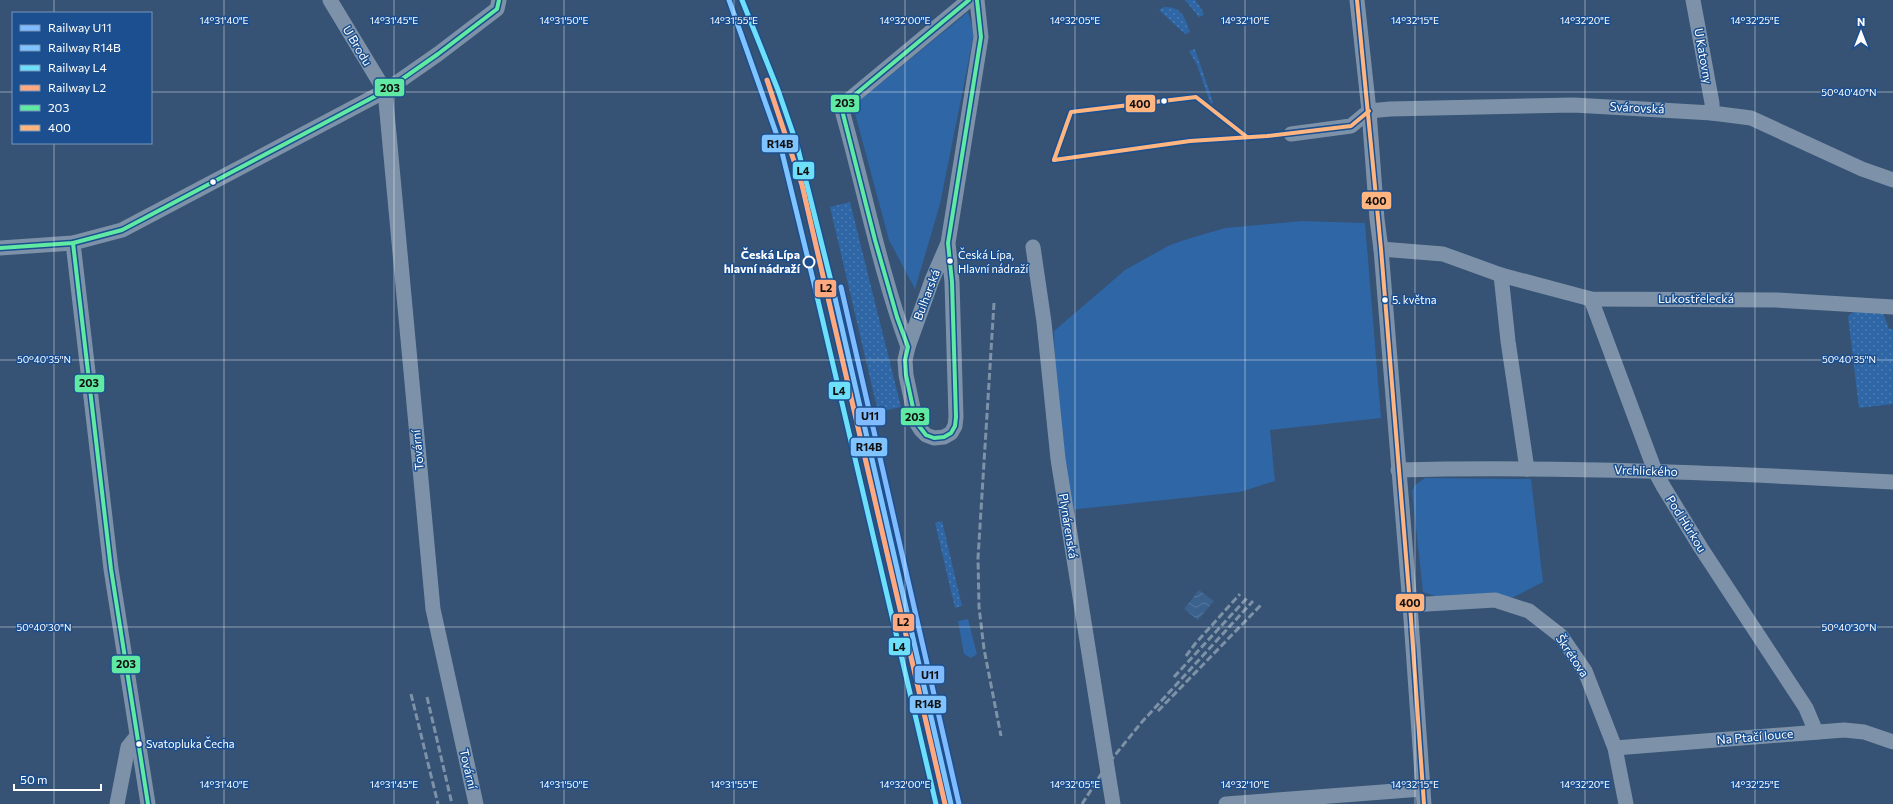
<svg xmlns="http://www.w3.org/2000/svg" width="1893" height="804" font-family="Commissioner,sans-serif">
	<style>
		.grass { fill: url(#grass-dots) }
		.park { fill: #2f66a5 }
		.water { fill: url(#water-waves) }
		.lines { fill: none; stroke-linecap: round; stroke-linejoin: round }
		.minor { stroke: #7d92a8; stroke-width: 15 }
		.rail { stroke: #7e92a7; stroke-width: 3; stroke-dasharray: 7 3; stroke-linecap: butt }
		.bus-1-casing { stroke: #1b4f8f; stroke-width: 7 }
		.bus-2-casing { stroke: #1b4f8f; stroke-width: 7 }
		.bus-1 { stroke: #60e9a3; stroke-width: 4 }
		.bus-2 { stroke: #ffb580; stroke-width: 4 }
		.rail-1-casing { stroke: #1b4f8f; stroke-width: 8 }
		.rail-2-casing { stroke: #1b4f8f; stroke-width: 8 }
		.rail-3-casing { stroke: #1b4f8f; stroke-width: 8 }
		.rail-4-casing { stroke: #1b4f8f; stroke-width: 8 }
		.rail-1 { stroke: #80baff; stroke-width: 5 }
		.rail-2 { stroke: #80c4ff; stroke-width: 5 }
		.rail-3 { stroke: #6ddff8; stroke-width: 5 }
		.rail-4 { stroke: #ffa980; stroke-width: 5 }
		.ticks { fill: none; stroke: #fff; stroke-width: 1; stroke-opacity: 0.45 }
		.bus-dot { fill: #fff; stroke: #1b4f8f; stroke-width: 1.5 }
		.stop-dot { fill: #1b4f8f; stroke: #fff; stroke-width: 2 }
		.labels { text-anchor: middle; stroke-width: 3; stroke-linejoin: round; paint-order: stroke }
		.bus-label { font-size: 11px; fill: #fff; stroke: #1b4f8f; text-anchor: start }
		.street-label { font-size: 12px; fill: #fff; stroke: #1b4f8f }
		.stop-label { font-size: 12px; font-weight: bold; fill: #fff; stroke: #1b4f8f; text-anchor: end }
		.ticks-label { font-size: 10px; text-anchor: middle; fill: #fff; stroke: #1b4f8f; stroke-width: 3; stroke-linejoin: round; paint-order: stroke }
		.line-badge { stroke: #1b4f8f; stroke-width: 1.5 }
		.pale-badge-label { font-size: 11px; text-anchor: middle; font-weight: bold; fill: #111 }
	</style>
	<defs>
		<pattern id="grass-dots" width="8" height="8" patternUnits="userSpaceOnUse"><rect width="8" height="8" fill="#2f66a5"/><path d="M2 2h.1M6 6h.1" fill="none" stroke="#4e7db2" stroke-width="1.8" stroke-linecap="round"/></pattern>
		<pattern id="water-waves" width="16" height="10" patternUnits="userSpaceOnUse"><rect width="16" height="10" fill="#3b618d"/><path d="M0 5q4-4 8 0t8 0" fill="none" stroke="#58799e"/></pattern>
	</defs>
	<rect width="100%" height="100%" fill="#365274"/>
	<g class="grass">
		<path d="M1185,0H1195L1201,8L1204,15L1199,17Z"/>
		<path d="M1164,7C1182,6 1185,18 1190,32L1185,34L1159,10Z"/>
		<path d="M1195,49L1213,102L1211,105L1197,65L1189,51Z"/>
		<path d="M850,202L901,407L878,412L830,207Z"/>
		<path d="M1855,311L1883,312L1889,329H1893V404L1859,408L1848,316Z"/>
		<path d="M942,521L962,606L955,608L935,523Z"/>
	</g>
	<g class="park">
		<path d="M968,12L974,32L967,69L940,204L915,289L889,240L853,106Z"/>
		<path d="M1302,221L1365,223L1381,418L1270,430L1275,481L1240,492L1069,510L1055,372L1054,331L1125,270L1168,246L1184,240L1225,228Z"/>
		<path d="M1425,478L1531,479L1543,582L1514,597H1438L1423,592L1412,491L1415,485Z"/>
		<path d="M968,619L977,654L971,658L964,654L958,621Z"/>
	</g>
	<path class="water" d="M1199,590L1214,601L1198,620L1184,609Z"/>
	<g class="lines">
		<g class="minor">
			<path d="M330,0L385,91L433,609L476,804"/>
			<path d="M1357,0L1369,111L1377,219L1381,249L1410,605L1424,804"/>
			<path d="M1693,0L1712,103V113"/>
			<path d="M1369,111L1390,109L1574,105L1712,113L1751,118L1862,169L1893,180"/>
			<path d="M1291,134L1351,126L1369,111"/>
			<path d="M73,243L111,569L148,804"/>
			<path d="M948,243L952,282L956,417L955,426L951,433L944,437L934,438L926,435L921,430L916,422L906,375L905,360L908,347L932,280L948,243L981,37L977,0"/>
			<path d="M1033,247L1044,322L1058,459L1113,804"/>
			<path d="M0,248L73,243L122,230L385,91L438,54L497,9L499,0"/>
			<path d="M1381,249L1443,254L1501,275L1591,299L1776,300L1893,307"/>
			<path d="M1501,275L1508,341L1527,469"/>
			<path d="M1591,299L1655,471L1663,486L1701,548L1806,708L1816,732"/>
			<path d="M908,347C880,271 865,192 843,114L845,103L969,0"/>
			<path d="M1398,470C1563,466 1728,473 1893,482"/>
			<path d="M1410,605L1495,600L1529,611L1561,636L1585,671L1615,748L1626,804"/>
			<path d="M1615,748L1844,730L1864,732L1893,742"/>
			<path d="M117,804L128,747L137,736"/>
			<path d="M1226,804L1422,789"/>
		</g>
		<g class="rail">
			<path d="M994,303L978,558L979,607L984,649L1001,736"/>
			<path d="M1186,656L1195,644L1240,594"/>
			<path d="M1174,677L1247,598"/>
			<path d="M411,694L438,804"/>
			<path d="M427,697L452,804"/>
			<path d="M1158,711L1261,605"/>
			<path d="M1082,804L1107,765L1141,723L1253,601"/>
		</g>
		<defs>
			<g id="bus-1">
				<path d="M969,0L845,103L843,114L875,240L897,317L908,347L905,360L906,375L916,422L926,435L934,438L944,437L951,433L955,426L956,417L952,282L948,243L981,37L977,0"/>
				<path d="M73,243L111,569L148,804"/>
				<path d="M0,248L73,243L122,230L385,91L438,54L497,9L499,0"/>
			</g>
			<g id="bus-2">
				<path d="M1357,0L1381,249L1410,605L1424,804"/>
				<path d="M1054,160L1190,141L1267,136L1351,126L1369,111"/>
				<path d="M1054,160L1071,112L1196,97L1247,137"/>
			</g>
		</defs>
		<use href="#bus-1" class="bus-1-casing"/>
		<use href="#bus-2" class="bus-2-casing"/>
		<use href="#bus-1" class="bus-1"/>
		<use href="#bus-2" class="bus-2"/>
		<defs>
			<path id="rail-1" d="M841,287L959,804"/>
			<g id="rail-2">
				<path d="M729,0L780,144L816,292"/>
				<path d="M833,289L951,804"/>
			</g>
			<g id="rail-3">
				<path d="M742,0L778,90L797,145L833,289"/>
				<path d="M816,292L936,804"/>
			</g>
			<path id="rail-4" d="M767,80L802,185L945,804"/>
		</defs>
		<use href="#rail-1" class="rail-1-casing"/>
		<use href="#rail-2" class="rail-2-casing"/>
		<use href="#rail-3" class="rail-3-casing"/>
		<use href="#rail-4" class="rail-4-casing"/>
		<use href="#rail-1" class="rail-1"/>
		<use href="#rail-2" class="rail-2"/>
		<use href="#rail-3" class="rail-3"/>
		<use href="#rail-4" class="rail-4"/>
	</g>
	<path class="ticks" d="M54,0V13M224,0V804M394,0V804M564,0V804M734,0V804M905,0V804M1075,0V804M1245,0V804M1415,0V804M1585,0V804M1755,0V804M0,92H13M151,92H1893M54,143V804M0,360H1893M0,627H1893"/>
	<g class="bus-dot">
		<circle cx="1164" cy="101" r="3.5"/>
		<circle cx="213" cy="182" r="3.5"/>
		<circle cx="950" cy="261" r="3.5"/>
		<circle cx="1385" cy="300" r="3.5"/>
		<circle cx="139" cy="744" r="3.5"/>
	</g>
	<circle class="stop-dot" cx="809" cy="262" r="5.5"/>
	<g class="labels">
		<g class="bus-label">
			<text x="958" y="259">Česká Lípa,<tspan x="958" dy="14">Hlavní nádraží</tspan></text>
			<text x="1392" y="304">5. května</text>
			<text x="146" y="748">Svatopluka Čecha</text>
		</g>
		<g class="street-label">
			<text transform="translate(357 46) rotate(59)" y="4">U Brodu</text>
			<text transform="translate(1703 56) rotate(80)" y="4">U Katovny</text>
			<text transform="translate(1637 108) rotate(3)" y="4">Svárovská</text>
			<text transform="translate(927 295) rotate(-69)" y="4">Bulharská</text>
			<text x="1696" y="303">Lukostřelecká</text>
			<text transform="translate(418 450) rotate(-95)" y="4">Tovární</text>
			<text transform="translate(1646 471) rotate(2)" y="4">Vrchlického</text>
			<text transform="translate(1686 524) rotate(58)" y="4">Pod Hůrkou</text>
			<text transform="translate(1068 526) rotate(81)" y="4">Plynárenská</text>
			<text transform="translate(1572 656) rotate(56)" y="4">Škrétova</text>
			<text transform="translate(1755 737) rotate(-5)" y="4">Na Ptačí louce</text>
			<text transform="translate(468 769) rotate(77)" y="4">Tovární</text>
		</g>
		<g class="stop-label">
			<text x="800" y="259">Česká Lípa<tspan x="800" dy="14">hlavní nádraží</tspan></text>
		</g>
	</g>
	<g class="ticks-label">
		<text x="224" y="24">14°31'40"E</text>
		<text x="394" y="24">14°31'45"E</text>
		<text x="564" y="24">14°31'50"E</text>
		<text x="734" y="24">14°31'55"E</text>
		<text x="905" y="24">14°32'00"E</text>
		<text x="1075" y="24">14°32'05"E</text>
		<text x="1245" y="24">14°32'10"E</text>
		<text x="1415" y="24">14°32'15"E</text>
		<text x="1585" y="24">14°32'20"E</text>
		<text x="1755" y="24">14°32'25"E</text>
		<text x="1849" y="96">50°40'40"N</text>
		<text x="44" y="363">50°40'35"N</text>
		<text x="1849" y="363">50°40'35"N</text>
		<text x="44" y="631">50°40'30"N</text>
		<text x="1849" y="631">50°40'30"N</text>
		<text x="224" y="788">14°31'40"E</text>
		<text x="394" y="788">14°31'45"E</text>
		<text x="564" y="788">14°31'50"E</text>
		<text x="734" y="788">14°31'55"E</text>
		<text x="905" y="788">14°32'00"E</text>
		<text x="1075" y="788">14°32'05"E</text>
		<text x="1245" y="788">14°32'10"E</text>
		<text x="1415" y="788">14°32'15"E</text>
		<text x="1585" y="788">14°32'20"E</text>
		<text x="1755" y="788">14°32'25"E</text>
	</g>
	<g class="line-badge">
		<rect x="374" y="78" width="31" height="19" rx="4" fill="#60e9a3"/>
		<rect x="830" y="94" width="30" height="19" rx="4" fill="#60e9a3"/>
		<rect x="1125" y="94" width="31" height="19" rx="4" fill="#ffb580"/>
		<rect x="761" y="134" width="38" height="19" rx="4" fill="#80c4ff"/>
		<rect x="792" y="161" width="23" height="19" rx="4" fill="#6ddff8"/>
		<rect x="1361" y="191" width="31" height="19" rx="4" fill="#ffb580"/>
		<rect x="814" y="279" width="23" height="19" rx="4" fill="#ffa980"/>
		<rect x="74" y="374" width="31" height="19" rx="4" fill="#60e9a3"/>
		<rect x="828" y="381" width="23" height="19" rx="4" fill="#6ddff8"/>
		<rect x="855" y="407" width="31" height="19" rx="4" fill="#80baff"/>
		<rect x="900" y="407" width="30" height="19" rx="4" fill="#60e9a3"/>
		<rect x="850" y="437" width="38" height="20" rx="4" fill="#80c4ff"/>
		<rect x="1395" y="593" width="30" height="19" rx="4" fill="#ffb580"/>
		<rect x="892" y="613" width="23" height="19" rx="4" fill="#ffa980"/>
		<rect x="888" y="637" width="23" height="19" rx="4" fill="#6ddff8"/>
		<rect x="111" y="655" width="30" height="19" rx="4" fill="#60e9a3"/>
		<rect x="914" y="665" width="31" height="19" rx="4" fill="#80baff"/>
		<rect x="909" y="695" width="38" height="19" rx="4" fill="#80c4ff"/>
	</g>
	<g class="pale-badge-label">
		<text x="390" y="92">203</text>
		<text x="845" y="107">203</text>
		<text x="1140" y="108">400</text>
		<text x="780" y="148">R14B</text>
		<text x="803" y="175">L4</text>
		<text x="1376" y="205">400</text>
		<text x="826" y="292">L2</text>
		<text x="89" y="387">203</text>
		<text x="839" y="395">L4</text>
		<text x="870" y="420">U11</text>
		<text x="915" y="421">203</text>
		<text x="869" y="451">R14B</text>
		<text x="1410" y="607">400</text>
		<text x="903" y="626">L2</text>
		<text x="899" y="651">L4</text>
		<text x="126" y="668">203</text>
		<text x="930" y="679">U11</text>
		<text x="928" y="708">R14B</text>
	</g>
	<rect x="12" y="12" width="140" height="132" fill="#1b4f8f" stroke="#7695bc"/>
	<rect x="20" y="25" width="20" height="6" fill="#80baff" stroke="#7695bc"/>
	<text x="48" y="32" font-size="12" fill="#ffffff">Railway U11</text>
	<rect x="20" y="45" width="20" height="6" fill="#80c4ff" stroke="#7695bc"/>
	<text x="48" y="52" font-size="12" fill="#ffffff">Railway R14B</text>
	<rect x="20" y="65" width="20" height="6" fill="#6ddff8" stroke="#7695bc"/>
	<text x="48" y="72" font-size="12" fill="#ffffff">Railway L4</text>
	<rect x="20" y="85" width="20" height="6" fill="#ffa980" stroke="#7695bc"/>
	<text x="48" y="92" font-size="12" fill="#ffffff">Railway L2</text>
	<rect x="20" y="105" width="20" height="6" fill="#60e9a3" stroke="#7695bc"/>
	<text x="48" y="112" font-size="12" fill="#ffffff">203</text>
	<rect x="20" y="125" width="20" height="6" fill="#ffb580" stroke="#7695bc"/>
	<text x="48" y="132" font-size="12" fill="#ffffff">400</text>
	<g transform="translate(1861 32)" stroke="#1b4f8f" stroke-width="3" paint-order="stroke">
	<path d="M0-3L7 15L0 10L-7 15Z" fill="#ffffff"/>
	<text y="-6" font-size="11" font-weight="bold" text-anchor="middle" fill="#ffffff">N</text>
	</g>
	<path d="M14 784v6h87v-6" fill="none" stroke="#ffffff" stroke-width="2"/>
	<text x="20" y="784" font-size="12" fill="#ffffff" stroke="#1b4f8f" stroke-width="3" paint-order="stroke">50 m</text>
</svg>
